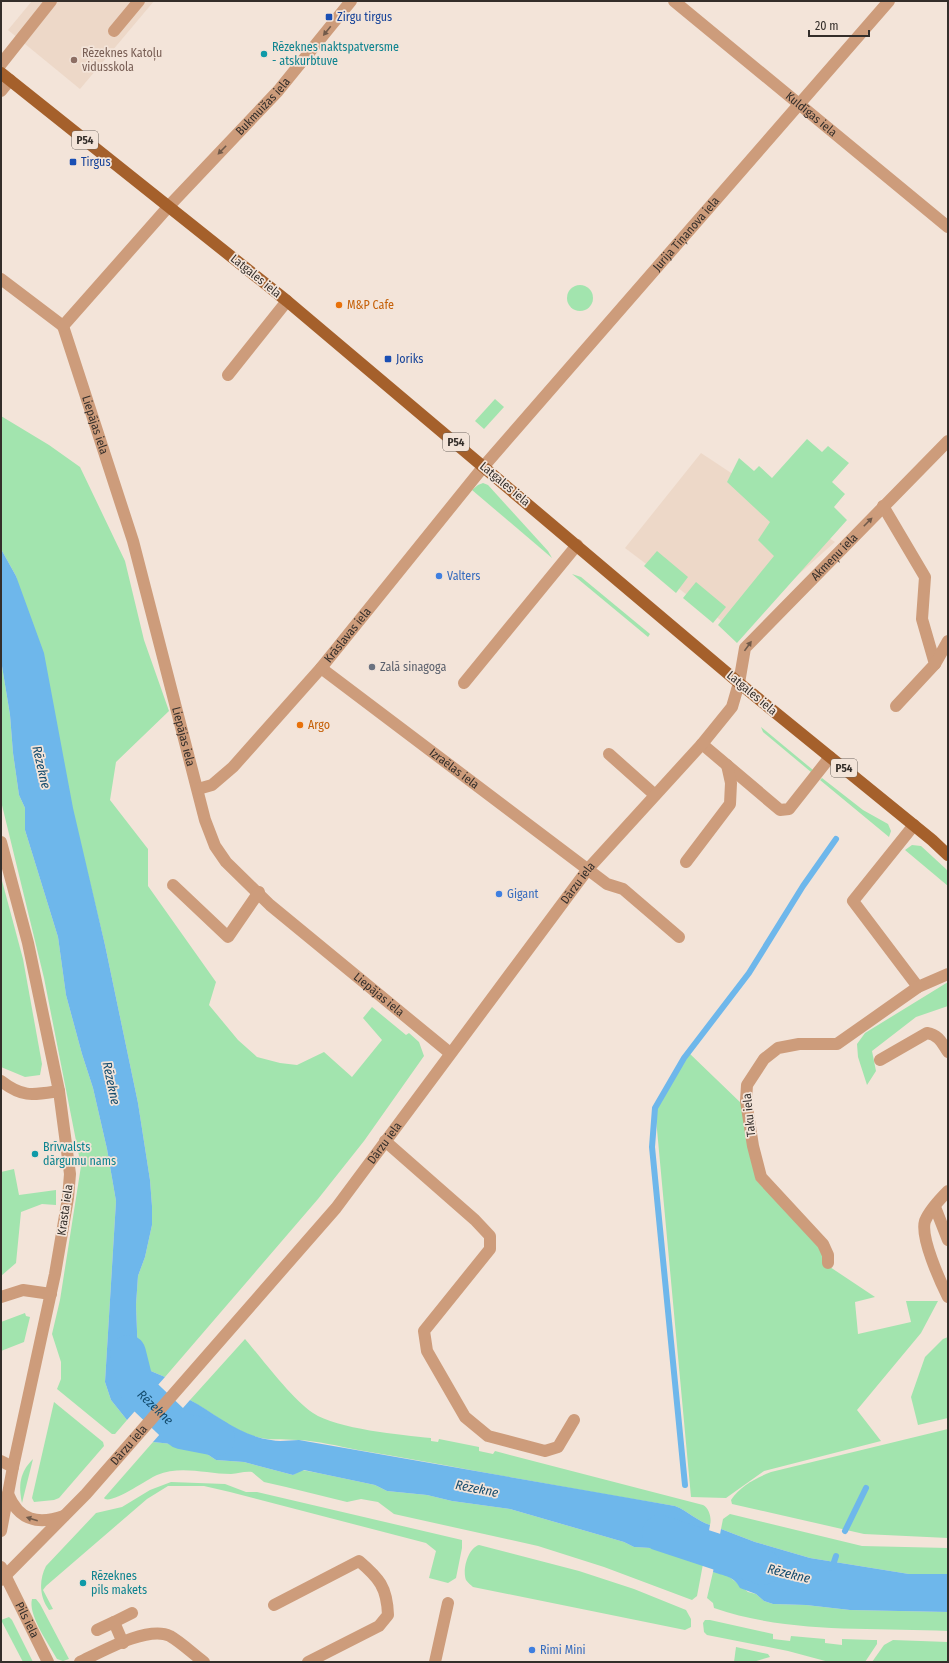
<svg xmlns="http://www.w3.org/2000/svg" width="949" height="1663" font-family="'Fira Sans Condensed',sans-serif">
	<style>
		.built { fill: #edd8c8 }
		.green { fill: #a2e4ae }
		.water { fill: #6eb7eb }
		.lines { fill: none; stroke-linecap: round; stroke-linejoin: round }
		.stream { stroke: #6eb7eb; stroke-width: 6 }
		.river { stroke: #6eb7eb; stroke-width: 36 }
		.minor { stroke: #cd9c7b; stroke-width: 12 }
		.major { stroke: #a5602b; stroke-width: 12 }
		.oneway { fill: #715a4a }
		.transit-dot { fill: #1a4fb4; stroke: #f3e4d9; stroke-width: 1.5 }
		.culture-dot { fill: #0f9aa8; stroke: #f3e4d9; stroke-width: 1.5 }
		.education-dot { fill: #8d6e63; stroke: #f3e4d9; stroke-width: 1.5 }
		.food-dot { fill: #e8710a; stroke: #f3e4d9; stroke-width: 1.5 }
		.shop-dot { fill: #3f7fe0; stroke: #f3e4d9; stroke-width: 1.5 }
		.worship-dot { fill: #6b7280; stroke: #f3e4d9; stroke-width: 1.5 }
		.labels { text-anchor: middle; stroke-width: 3.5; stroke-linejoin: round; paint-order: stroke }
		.shield { fill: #f3e4d9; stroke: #6d655e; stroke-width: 1 }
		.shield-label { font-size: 11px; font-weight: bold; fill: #342e2a }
		.transit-label { font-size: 12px; fill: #164399; stroke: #f3e4d9; text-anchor: start }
		.culture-label { font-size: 12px; fill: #0d838f; stroke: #f3e4d9; text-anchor: start }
		.education-label { font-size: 12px; fill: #785e54; stroke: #f3e4d9; text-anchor: start }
		.street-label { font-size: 12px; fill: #342e2a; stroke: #f3e4d9 }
		.food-label { font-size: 12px; fill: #c56008; stroke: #f3e4d9; text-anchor: start }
		.shop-label { font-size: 12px; fill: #366cbe; stroke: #f3e4d9; text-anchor: start }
		.worship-label { font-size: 12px; fill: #5b616d; stroke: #f3e4d9; text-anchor: start }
		.water-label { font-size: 13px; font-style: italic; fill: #134b6d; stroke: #f3e4d9 }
	</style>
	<rect width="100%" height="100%" fill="#f3e4d9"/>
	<g class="built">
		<path d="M32,1H154L80,89L8,30Z"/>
		<path d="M701,453L835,542L735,631L625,548Z"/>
	</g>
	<g class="green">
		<circle cx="580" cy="298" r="13"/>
		<path d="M495,399L504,407L484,429L475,421Z"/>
		<path d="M1,416L49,445L80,467L125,561L144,640L169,711L116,762L110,800L148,849V886L216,982L209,1005L238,1040L257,1057L280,1063L297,1065L324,1052L352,1077L382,1040L363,1018L372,1007L406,1035L409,1033L419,1042L424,1056L364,1141L318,1199L165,1377L146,1369L138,1357L136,1305L138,1276L145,1257L152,1225V1206L150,1180L138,1103L105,945L16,576L1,549Z"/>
		<path d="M807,439L822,452L828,446L849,463L832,482L845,494L834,507L847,520L737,643L718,625L774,556L758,540L770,522L727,482L739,458L754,471L759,466L772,478Z"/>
		<path d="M483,483L488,485L548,551L552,558L472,490L478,485Z"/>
		<path d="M657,551L688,577L676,593L644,566Z"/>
		<path d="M572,574L581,577L650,634L648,637Z"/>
		<path d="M696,582L726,607L713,623L683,598Z"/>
		<path d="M1,660L10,715L13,753L19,795L25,808V830L58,937L66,995L82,1054L93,1088L107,1149L116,1201L105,1382L111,1400L127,1420L115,1434H112L57,1389L61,1379V1362L52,1334L60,1300L81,1166L44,978L1,801Z"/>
		<path d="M761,727L813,770L811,772L763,732Z"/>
		<path d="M822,778L863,810L888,824L891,831L889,837L820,780Z"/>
		<path d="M912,845L921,846L946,869L948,872V886L905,850Z"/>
		<path d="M1,877L23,959L42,1064L40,1075L25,1077L1,1067Z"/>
		<path d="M948,982V1006L916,1017L872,1051L876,1071L867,1085L858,1057L857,1044L865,1033Z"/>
		<path d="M688,1052L743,1105L756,1180L795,1218L823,1252L824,1263L875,1297L855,1302L858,1334L911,1322L906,1301H938L921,1333L857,1410L881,1441L764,1471L726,1498L691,1497L655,1108Z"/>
		<path d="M14,1169L19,1195L56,1190V1205L42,1204L21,1212L16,1263L1,1276V1172Z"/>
		<path d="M25,1313L26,1316L30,1317L24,1342L1,1351V1322Z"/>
		<path d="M948,1337V1418L918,1425L911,1397L925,1357L943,1339Z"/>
		<path d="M245,1339C263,1360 291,1398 313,1413C337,1429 401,1435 431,1438V1441L438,1442L439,1439L479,1447V1451L493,1454L495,1451L703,1505C709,1508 712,1518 710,1525C697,1521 688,1511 675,1506C569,1489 464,1468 358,1450C338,1446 318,1441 298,1440C281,1439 270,1441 253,1436C230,1428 211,1412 190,1400Z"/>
		<path d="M54,1402L103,1442L104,1446L59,1498L54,1500L34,1502L32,1498Z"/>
		<path d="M948,1429V1538L864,1534L732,1504L731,1500C740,1486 756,1478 771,1472Z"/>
		<path d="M153,1442L181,1445L204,1452L216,1460L244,1462L293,1475L302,1470L318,1473L375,1485L387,1491L427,1495L452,1501L510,1509L624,1542L634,1547L651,1548L703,1564L697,1596L692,1600L604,1567L538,1546L394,1514L378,1502L361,1499L347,1502L286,1487L264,1482L252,1472C244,1471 238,1474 231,1474C206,1474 181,1465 157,1475C146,1480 114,1503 105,1499L104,1498Z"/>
		<path d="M33,1459L22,1503C18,1485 20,1472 33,1459Z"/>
		<path d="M171,1482L225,1484L246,1492H257L462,1540V1548L456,1578L448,1583L429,1578L436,1551L426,1543L230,1492L204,1486H168L147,1499L46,1586L43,1590L53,1609L49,1610C39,1596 39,1580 46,1566L96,1513L122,1507L150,1490Z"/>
		<path d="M730,1514L862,1546L948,1548V1574H909L810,1558L755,1542L721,1529L723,1519Z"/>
		<path d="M479,1545L579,1571L634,1589L686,1610L691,1619V1627L685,1630L473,1587C471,1585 468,1583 466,1580C462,1570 468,1548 479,1545Z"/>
		<path d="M713,1572L727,1575L748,1592L756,1594L764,1601L773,1604L806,1605L850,1610L948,1612V1631C870,1627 789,1634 714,1608L713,1603L707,1598Z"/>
		<path d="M32,1599H36L40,1604L69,1659L63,1661L57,1659L54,1654C46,1640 28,1614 32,1599Z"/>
		<path d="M9,1617L12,1620L33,1662H23L1,1620Z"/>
		<path d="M705,1620H710L773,1634V1639L790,1641L791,1636L825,1639V1643L842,1645V1639L872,1640H877V1644L865,1662H829L788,1651L707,1635L704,1632L703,1623Z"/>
		<path d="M893,1640L948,1642V1662H872L884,1645Z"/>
		<path d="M736,1647L768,1654L770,1657L753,1662H734Z"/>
	</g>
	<g class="water">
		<path d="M1,549L16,576L44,653L73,808L105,945L138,1103L150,1180L152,1206V1225L145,1257L138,1276L136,1305L138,1357L146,1369L165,1377L127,1420L111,1400L105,1382L116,1201L107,1149L93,1088L82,1054L66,995L58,937L25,830V808L19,795L13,753L10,715L1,660Z"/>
		<path d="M190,1400C216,1414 240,1436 271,1440C280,1442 290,1440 299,1440L675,1506C688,1511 697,1521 710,1525L703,1564L651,1548L634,1547L624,1542L510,1509L452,1501L427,1495L387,1491L375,1485L318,1473L304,1470L293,1475L244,1462L216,1460L204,1452L181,1445L153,1442Z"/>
		<path d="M721,1529L755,1542L810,1558L909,1574H948V1612L850,1610L806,1605L773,1604L764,1601L756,1594L740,1588C734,1576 724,1576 713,1572Z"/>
	</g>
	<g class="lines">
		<g class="stream">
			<path d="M685,1485L652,1147L655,1108L684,1058L749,973L803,886L836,839"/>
			<path d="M845,1531L866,1488"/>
			<path d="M832,1568L836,1556"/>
		</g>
		<g class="river">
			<path id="s1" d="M128,1353L137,1389L181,1431L217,1438"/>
			<path d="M660,1533L763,1567"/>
		</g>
		<g class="minor">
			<path id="s2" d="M674,1L948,227"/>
			<path d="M114,31L139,1"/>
			<path d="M1,64L51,1"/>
			<path d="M1,91L10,80"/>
			<path d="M1,279L63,326"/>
			<path id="s3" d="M63,326L133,541L205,820L215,846L226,862L270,905L450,1053"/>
			<path id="s4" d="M63,326L169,206L278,91L351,1"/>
			<path d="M228,375L287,301"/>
			<path d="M883,506L925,577L922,619L935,664L896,706"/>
			<path d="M935,664L948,641"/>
			<path id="s5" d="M321,668L607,884L623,889L679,937"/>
			<path d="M464,683L577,545"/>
			<path d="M702,744L780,810L789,809L830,757"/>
			<path d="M609,754L655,795"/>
			<path id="s6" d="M198,789L212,785L233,767L321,668L484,466L889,1"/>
			<path d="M914,825L853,901L918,987"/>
			<path d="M1,842L28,943L59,1091L70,1174L68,1198L55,1274L13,1467L1,1531"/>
			<path d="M686,862L730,804L731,783L727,765"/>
			<path d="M173,885L228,937L259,892"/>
			<path d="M880,1060L927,1033C939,1035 942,1043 948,1052"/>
			<path d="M1,1081C23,1098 33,1095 59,1091"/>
			<path d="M385,1141L475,1220L490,1236V1249L424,1331L427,1351L465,1417L488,1436L545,1451L558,1447L574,1420"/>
			<path d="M948,1191C941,1198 929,1211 925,1221C920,1237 940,1281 948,1297"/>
			<path d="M935,1207L948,1240"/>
			<path d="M828,1263V1255L823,1244L761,1177L753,1146L746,1101L747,1085L764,1059L778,1048L799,1044H837L918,987L948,974"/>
			<path d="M1,1297L23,1290L51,1294"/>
			<path d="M1,1461L13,1467"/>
			<path d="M8,1494C19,1521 38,1525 64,1516"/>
			<path id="s7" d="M1,1567L48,1662"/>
			<path id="s8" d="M1,1580L86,1494L336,1208L588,869L702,744L732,707L739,683L745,648L948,441"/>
			<path d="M274,1605L359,1561C379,1578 387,1587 388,1615L379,1626L308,1662"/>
			<path d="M114,1622L132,1613"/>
			<path d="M97,1630L114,1622L123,1643"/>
			<path d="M80,1662C101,1652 148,1625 170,1636C182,1643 193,1654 204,1662"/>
			<path d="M435,1662L448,1603"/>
		</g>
		<path class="major" d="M1,73L287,301L739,683L932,840L948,855"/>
	</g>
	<defs><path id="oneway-solid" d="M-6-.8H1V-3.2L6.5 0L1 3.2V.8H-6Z"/></defs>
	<g class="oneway">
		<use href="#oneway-solid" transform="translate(327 31) rotate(129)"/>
		<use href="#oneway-solid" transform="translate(222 150) rotate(134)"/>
		<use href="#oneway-solid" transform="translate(868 522) rotate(-45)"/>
		<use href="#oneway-solid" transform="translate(748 646) rotate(-54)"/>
		<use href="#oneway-solid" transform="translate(32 1519) rotate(-163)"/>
	</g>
	<g class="transit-dot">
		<rect x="325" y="13" width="8" height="8" rx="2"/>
		<rect x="69" y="158" width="8" height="8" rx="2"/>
		<rect x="384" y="355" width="8" height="8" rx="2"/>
	</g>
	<g class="culture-dot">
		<circle cx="264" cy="54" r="4"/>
		<circle cx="35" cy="1154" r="4"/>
		<circle cx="83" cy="1583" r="4"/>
	</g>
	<circle class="education-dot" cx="74" cy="60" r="4"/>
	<g class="food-dot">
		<circle cx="339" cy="305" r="4"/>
		<circle cx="300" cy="725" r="4"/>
	</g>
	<g class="shop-dot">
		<circle cx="439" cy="576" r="4"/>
		<circle cx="499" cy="894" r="4"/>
		<circle cx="532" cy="1650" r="4"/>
	</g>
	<circle class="worship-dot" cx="372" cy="667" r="4"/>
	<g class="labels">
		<g class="shield">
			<rect x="72" y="131" width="26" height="18" rx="3"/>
			<rect x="443" y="433" width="26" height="18" rx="3"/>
			<rect x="831" y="759" width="26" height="18" rx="3"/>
		</g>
		<g class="shield-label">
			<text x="85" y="144">P54</text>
			<text x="456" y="446">P54</text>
			<text x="844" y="772">P54</text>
		</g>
		<g class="transit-label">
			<text x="337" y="21">Zirgu tirgus</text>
			<text x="81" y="166">Tirgus</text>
			<text x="396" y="363">Joriks</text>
		</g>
		<g class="culture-label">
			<text x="272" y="51">Rēzeknes naktspatversme<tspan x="272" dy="14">- atskurbtuve</tspan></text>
			<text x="43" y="1151">Brīvvalsts<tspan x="43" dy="14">dārgumu nams</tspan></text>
			<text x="91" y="1580">Rēzeknes<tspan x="91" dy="14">pils makets</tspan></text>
		</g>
		<g class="education-label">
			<text x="82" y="57">Rēzeknes Katoļu<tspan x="82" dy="14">vidusskola</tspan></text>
		</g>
		<g class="street-label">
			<text dy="4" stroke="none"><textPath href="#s4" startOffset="297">Bukmuižas iela</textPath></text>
			<text dy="4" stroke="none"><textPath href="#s2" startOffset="178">Kuldīgas iela</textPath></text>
			<text dy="4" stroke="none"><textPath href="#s6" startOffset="742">Jurija Tiņanova iela</textPath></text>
			<text transform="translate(256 276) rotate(39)" y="4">Latgales iela</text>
			<text dy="4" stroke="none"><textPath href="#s3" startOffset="104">Liepājas iela</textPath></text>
			<text transform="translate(505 484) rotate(40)" y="4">Latgales iela</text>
			<text dy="4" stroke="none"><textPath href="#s8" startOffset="1328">Akmeņu iela</textPath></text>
			<text dy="4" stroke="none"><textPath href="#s6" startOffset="217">Krāslavas iela</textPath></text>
			<text transform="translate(752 693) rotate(40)" y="4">Latgales iela</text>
			<text dy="4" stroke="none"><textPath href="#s3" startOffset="428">Liepājas iela</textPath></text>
			<text dy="4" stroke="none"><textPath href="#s5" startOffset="167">Izraēlas iela</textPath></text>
			<text dy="4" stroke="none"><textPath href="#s8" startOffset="906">Dārzu iela</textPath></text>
			<text dy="4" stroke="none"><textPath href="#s3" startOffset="764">Liepājas iela</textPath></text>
			<text transform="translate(749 1115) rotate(-96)" y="4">Taku iela</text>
			<text dy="4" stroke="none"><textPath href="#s8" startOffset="582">Dārzu iela</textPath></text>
			<text transform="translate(65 1210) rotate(-82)" y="4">Krasta iela</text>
			<text dy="4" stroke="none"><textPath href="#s8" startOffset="186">Dārzu iela</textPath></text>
			<text dy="4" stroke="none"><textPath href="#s7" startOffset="59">Pils iela</textPath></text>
		</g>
		<g class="food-label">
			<text x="347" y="309">M&amp;P Cafe</text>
			<text x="308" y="729">Argo</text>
		</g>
		<g class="shop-label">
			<text x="447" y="580">Valters</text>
			<text x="507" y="898">Gigant</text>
			<text x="540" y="1654">Rimi Mini</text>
		</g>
		<g class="worship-label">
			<text x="380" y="671">Zalā sinagoga</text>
		</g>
		<g class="water-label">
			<text transform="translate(42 767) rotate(77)" y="5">Rēzekne</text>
			<text transform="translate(112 1083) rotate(78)" y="5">Rēzekne</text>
			<text dy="5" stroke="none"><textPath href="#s1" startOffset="63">Rēzekne</textPath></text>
			<text transform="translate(477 1488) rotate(11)" y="5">Rēzekne</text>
			<text transform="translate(789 1573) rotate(14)" y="5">Rēzekne</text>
		</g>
	</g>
	<rect width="949" height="1663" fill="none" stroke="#342e2a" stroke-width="4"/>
	<path d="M809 30v6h60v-6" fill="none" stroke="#342e2a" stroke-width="2"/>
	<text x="815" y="30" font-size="12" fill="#342e2a" stroke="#f3e4d9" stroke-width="3" paint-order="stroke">20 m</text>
</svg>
